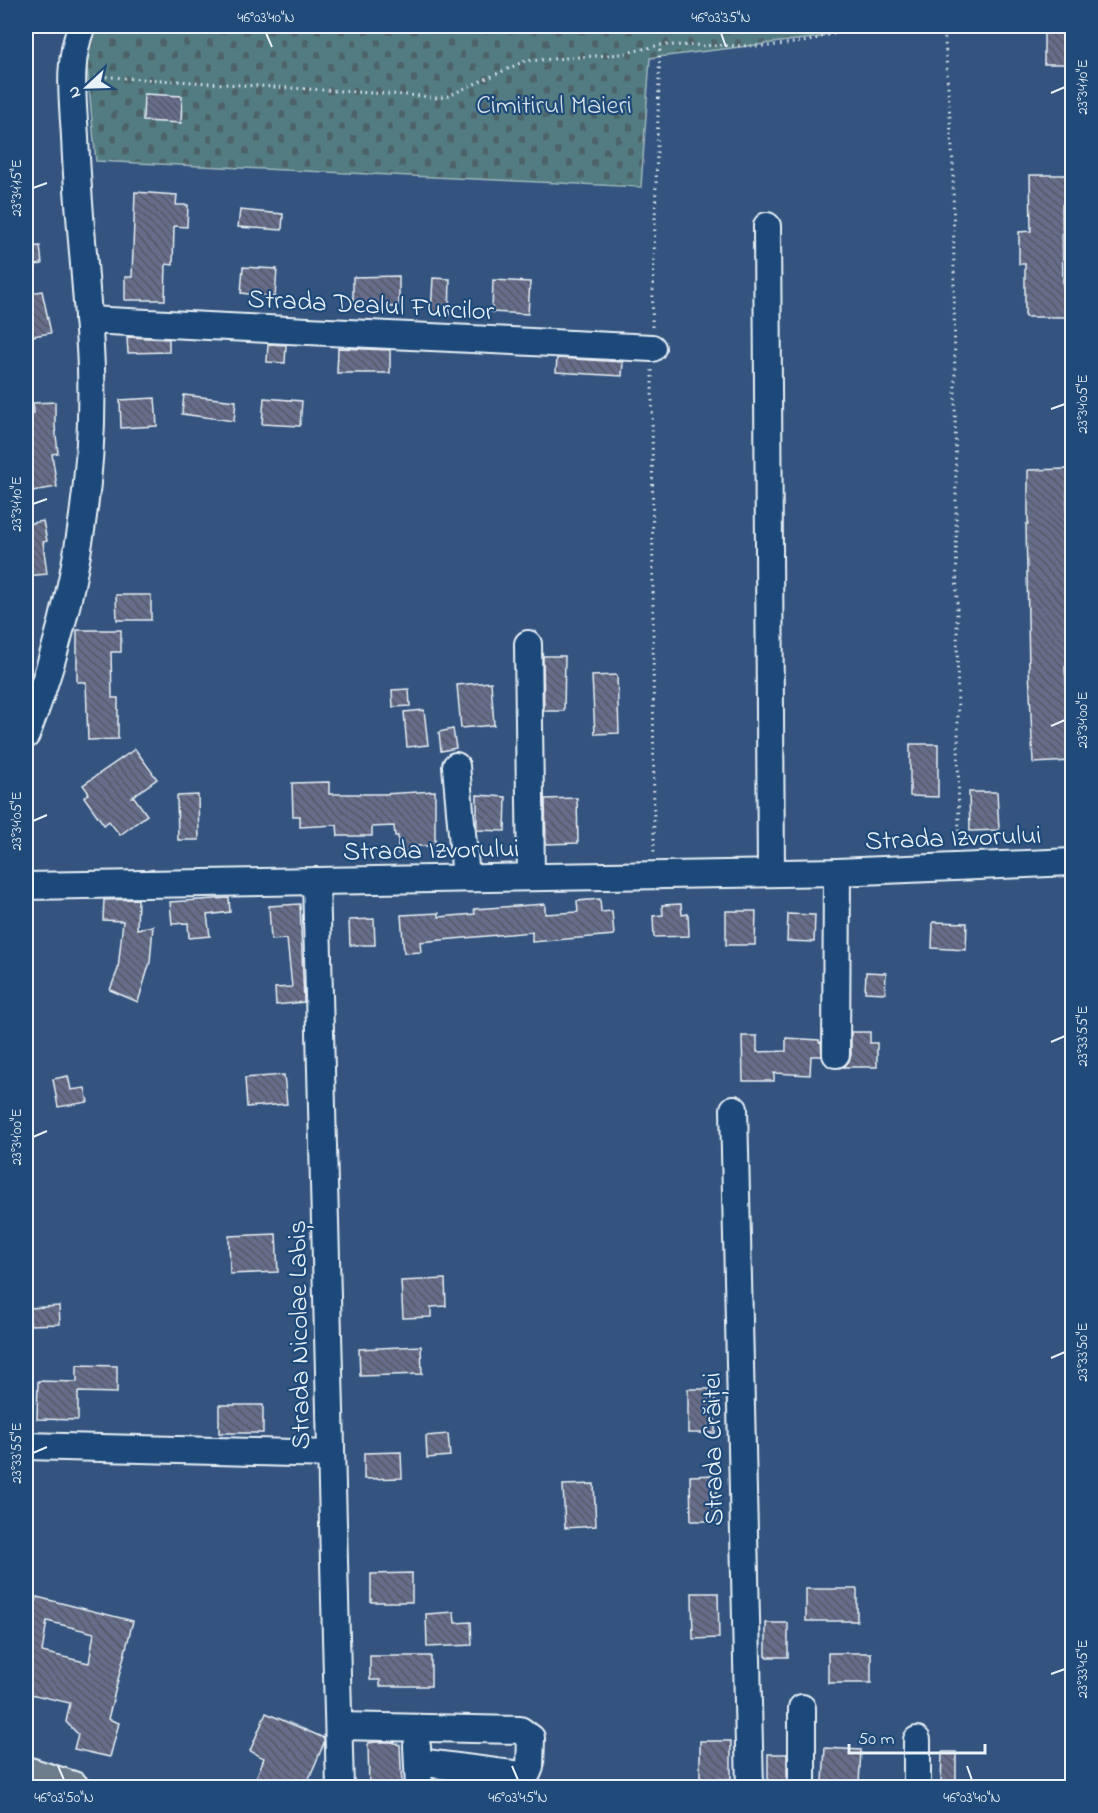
<svg xmlns="http://www.w3.org/2000/svg" width="1098" height="1813" font-family="'Indie Flower',sans-serif">
	<style>
		.cemetery { fill: url(#cemetery-stones); stroke: #9eb6bd; stroke-width: 1.5 }
		.building { fill: url(#building-back-hatch); stroke: #e8f1f8; stroke-width: 1.5; fill-rule: evenodd }
		.lines { fill: none; stroke-linecap: round; stroke-linejoin: round }
		.minor-casing { stroke: #e8f1f8; stroke-width: 30 }
		.major-casing { stroke: #e8f1f8; stroke-width: 36 }
		.path { stroke: #e8f1f8; stroke-width: 3; stroke-dasharray: 1.5 4.5; stroke-linecap: butt }
		.minor { stroke: #1f4a7a; stroke-width: 26 }
		.major { stroke: #6d7d8c; stroke-width: 32 }
		.ticks { fill: none; stroke: #e8f1f8; stroke-width: 2 }
		.labels { text-anchor: middle; stroke-width: 4.5; stroke-linejoin: round; paint-order: stroke }
		.park-label { font-size: 27px; fill: #d2dfe6; stroke: #1f4a7a }
		.street-label { font-size: 27px; fill: #e8f1f8; stroke: #1f4a7a }
		.neatline { fill: none; stroke: #e8f1f8; stroke-width: 2 }
		.ticks-label { font-size: 15px; text-anchor: middle; fill: #e8f1f8 }
	</style>
	<defs>
		<pattern id="cemetery-stones" width="16" height="16" patternUnits="userSpaceOnUse" patternTransform="scale(1.5)"><rect width="16" height="16" fill="#537b82"/><path d="M2 7V4a2 2 0 0 1 4 0v3zM10 15v-3a2 2 0 0 1 4 0v3z" fill="#4d6469"/></pattern>
		<pattern id="building-back-hatch" width="6" height="6" patternUnits="userSpaceOnUse" patternTransform="scale(1.5)"><rect width="6" height="6" fill="#666d8a"/><path d="M-1 5l2 2M0 0l6 6M5-1l2 2" fill="none" stroke="#545967"/></pattern>
	</defs>
	<rect width="100%" height="100%" fill="#34547f"/>
	<filter id="ink" filterUnits="userSpaceOnUse"><feTurbulence type="fractalNoise" baseFrequency=".0167" numOctaves="2"/><feDisplacementMap in="SourceGraphic" scale="12" xChannelSelector="R" yChannelSelector="G"/><feConvolveMatrix kernelMatrix="1 2 1 2 8 2 1 2 1" color-interpolation-filters="sRGB"/></filter>
	<g filter="url(#ink)">
		<path class="cemetery" d="M96,26H839L821,37L650,58L641,187L96,161L86,57Z"/>
		<g class="building">
			<path d="M1044,26H1067L1068,64H1044Z"/>
			<path d="M144,94L182,96L181,123L143,121Z"/>
			<path d="M1030,175H1067L1068,204L1062,205L1063,288H1066V317H1025V264H1019V232L1031,231Z"/>
			<path d="M135,192L177,195L176,205H188L187,227L174,226L173,265L166,264L165,300H125V277H132Z"/>
			<path d="M240,210L283,214L282,230L238,227Z"/>
			<path d="M40,246L42,264L26,266V247Z"/>
			<path d="M243,267L277,269L275,297L241,293Z"/>
			<path d="M399,276V307H353V277Z"/>
			<path d="M433,278L450,279L449,315L431,314Z"/>
			<path d="M493,280L530,282L528,314L492,312Z"/>
			<path d="M42,291L51,333L26,337V294Z"/>
			<path d="M127,337L169,339V352L128,353Z"/>
			<path d="M268,344L286,345L285,363L267,362Z"/>
			<path d="M338,348L390,350V373H337Z"/>
			<path d="M557,358L623,362L622,376L556,372Z"/>
			<path d="M184,395L236,401L234,421L182,414Z"/>
			<path d="M155,398L157,426L121,428L120,400Z"/>
			<path d="M264,398L302,401L300,426L262,424Z"/>
			<path d="M55,402V426L58,453L52,454L57,487L26,492V475L30,474L26,441V413H34L33,403Z"/>
			<path d="M1068,469L1067,502L1070,667H1065L1068,706H1072V761L1033,763L1029,668L1026,524H1028V470Z"/>
			<path d="M43,521L47,541L43,542L47,574L26,576V524Z"/>
			<path d="M116,595H151V620H117Z"/>
			<path d="M77,630H121V652H111L112,698H118V739L88,740L86,682H77Z"/>
			<path d="M543,656H565L564,711H544Z"/>
			<path d="M617,675L619,733L595,734L592,676Z"/>
			<path d="M491,682L494,725L461,728L457,685Z"/>
			<path d="M409,689L410,706L393,707L392,690Z"/>
			<path d="M424,710L428,745L407,747L404,712Z"/>
			<path d="M453,729L456,748L441,751L439,732Z"/>
			<path d="M910,744H938V797L910,796Z"/>
			<path d="M135,749L157,779L132,797H134L147,815L120,835L109,821L104,825L84,797L89,793L83,785Z"/>
			<path d="M329,782V794H383L435,791V846H417V853H398V836H395L394,826L372,827V836H338L337,825L300,827V816H293L292,783Z"/>
			<path d="M969,792H997L999,830L970,831Z"/>
			<path d="M198,795L199,840H178L177,796Z"/>
			<path d="M477,795L506,797L505,831L477,830Z"/>
			<path d="M577,798L578,843L546,844L545,799Z"/>
			<path d="M229,898L230,912L207,915L210,936L189,938L188,923L172,924L170,902Z"/>
			<path d="M138,899L137,929L153,926L150,962L138,1002L110,990L118,969L123,921L103,920L104,900Z"/>
			<path d="M600,899L601,912L612,911L614,935L532,942V932L420,942L421,952L404,953L401,915L439,913V917L475,914L474,909L545,904V914L578,912L577,901Z"/>
			<path d="M300,904L304,1002L276,1005L275,988L292,987L287,939L271,940L269,906Z"/>
			<path d="M681,904L682,915L688,914L689,936L654,937L653,916L663,915L662,905Z"/>
			<path d="M726,911H756L755,945H726Z"/>
			<path d="M788,914L815,915L814,942L787,941Z"/>
			<path d="M374,919L375,945H350L349,920Z"/>
			<path d="M933,922L967,923L966,950L932,948Z"/>
			<path d="M866,972L886,973L885,993L865,992Z"/>
			<path d="M851,1032H870V1043H877V1067H844L849,1061L851,1055Z"/>
			<path d="M742,1036H757V1052L786,1051V1038L819,1040V1042H821L822,1056H811L810,1075L774,1073V1081H743Z"/>
			<path d="M284,1075L287,1104L247,1107L245,1078Z"/>
			<path d="M68,1076L71,1090L85,1088L88,1102L58,1107L53,1079Z"/>
			<path d="M276,1234L278,1272L230,1274L229,1236Z"/>
			<path d="M445,1279L446,1306L431,1307V1317L403,1318L401,1281Z"/>
			<path d="M59,1306L60,1324L30,1325L29,1308Z"/>
			<path d="M421,1346L422,1374L360,1376L359,1349Z"/>
			<path d="M77,1365L117,1366V1393L78,1392V1420L37,1419L38,1381L77,1382Z"/>
			<rect x="688" y="1389" width="27" height="44"/>
			<rect x="219" y="1405" width="44" height="28"/>
			<path d="M448,1434L450,1456L427,1458L426,1436Z"/>
			<path d="M401,1452L402,1478L364,1479V1453Z"/>
			<path d="M717,1475V1521H691L690,1476Z"/>
			<path d="M594,1484L596,1526L565,1528L563,1485Z"/>
			<path d="M412,1573V1602H371V1574Z"/>
			<rect x="806" y="1589" width="51" height="32"/>
			<path d="M692,1593H718L719,1638L693,1639Z"/>
			<path d="M37,1597L133,1621L108,1719L119,1723L110,1757L74,1749L78,1734L66,1722L70,1703L26,1693V1632H28ZM47,1621L94,1633L89,1663L42,1652Z"/>
			<path d="M454,1612L455,1623L471,1622L472,1645L427,1647L426,1614Z"/>
			<rect x="766" y="1623" width="22" height="34"/>
			<rect x="828" y="1653" width="43" height="30"/>
			<path d="M370,1656H431V1686H380V1680H370Z"/>
			<path d="M266,1713L324,1738V1743L305,1788H252L264,1758L250,1751Z"/>
			<rect x="700" y="1741" width="31" height="38"/>
			<path d="M376,1742H392L400,1745L402,1788H369L368,1743Z"/>
			<path d="M825,1748L861,1750L859,1783L823,1781Z"/>
			<path d="M942,1752H956V1785H941Z"/>
			<rect x="768" y="1754" width="19" height="34"/>
		</g>
		<g class="lines">
			<defs>
				<g id="minor">
					<path d="M767,226L771,873"/>
					<path d="M88,320L652,348"/>
					<path d="M528,644L531,877"/>
					<path d="M26,735C71,619 95,493 91,368C88,291 78,214 75,137C73,100 67,61 82,26"/>
					<path d="M456,766L466,878"/>
					<path d="M316,881L340,1788"/>
					<path d="M26,886L837,872L1072,862"/>
					<path d="M836,1054L837,872"/>
					<path d="M734,1109L750,1788"/>
					<path d="M26,1446L331,1454"/>
					<path d="M339,1726L520,1730L531,1738L530,1767L528,1772L521,1775L418,1762"/>
					<path d="M417,1746L419,1788"/>
					<path d="M802,1788V1708"/>
					<path d="M917,1788V1740"/>
				</g>
				<path id="major" d="M26,1773L73,1788"/>
			</defs>
			<use href="#minor" class="minor-casing"/>
			<use href="#major" class="major-casing"/>
			<g class="path">
				<path d="M944,26L953,164L959,845"/>
				<path d="M94,76L422,96L437,98L448,96L525,61L622,54L660,45L769,46L794,43L809,41L837,32L842,26"/>
				<path d="M652,327L660,45"/>
				<path d="M652,370L654,855"/>
			</g>
			<use href="#minor" class="minor"/>
			<use href="#major" class="major"/>
		</g>
	</g>
	<path class="ticks" d="M266,33L272,47M721,33L726,47M1051,93L1065,87M33,188L47,183M1051,409L1065,404M33,504L47,499M1051,726L1065,720M33,821L47,815M1051,1042L1065,1036M33,1137L47,1131M1051,1358L1065,1352M33,1453L47,1447M1051,1674L1065,1669M58,1766L64,1780M512,1766L518,1780M967,1766L972,1780"/>
	<g class="labels">
		<g class="park-label">
			<text x="554" y="113">Cimitirul Maieri</text>
		</g>
		<g class="street-label">
			<text transform="translate(371 304) rotate(3)" y="9">Strada Dealul Furcilor</text>
			<text transform="translate(953 837) rotate(-2)" y="9">Strada Izvorului</text>
			<text transform="translate(431 849) rotate(-1)" y="9">Strada Izvorului</text>
			<text transform="translate(298 1335) rotate(-91)" y="9">Strada Nicolae Labiș</text>
			<text transform="translate(712 1449) rotate(-91)" y="9">Strada Crăiței</text>
		</g>
	</g>
	<rect width="1098" height="1813" fill="none" stroke="#1f4a7a" stroke-width="66"/>
	<g transform="translate(87 87) rotate(248)" stroke="#1f4a7a" stroke-width="4.5" paint-order="stroke">
	<path d="M0-4.5L10 22L0 15L-10 22Z" fill="#e8f1f8"/>
	<text y="-9" font-size="16" font-weight="bold" text-anchor="middle" fill="#e8f1f8">N</text>
	</g>
	<path d="M849 1744v9h136v-9" fill="none" stroke="#e8f1f8" stroke-width="3"/>
	<text x="858" y="1744" font-size="18" fill="#e8f1f8" stroke="#1f4a7a" stroke-width="4.5" paint-order="stroke">50 m</text>
	<rect x="33" y="33" width="1032" height="1747" class="neatline"/>
	<g class="ticks-label">
		<text x="266" y="22">46°03'40"N</text>
		<text x="721" y="22">46°03'35"N</text>
		<text transform="translate(1082 87) rotate(-90)" y="5">23°34'10"E</text>
		<text transform="translate(16 188) rotate(-90)" y="5">23°34'15"E</text>
		<text transform="translate(1082 404) rotate(-90)" y="5">23°34'05"E</text>
		<text transform="translate(16 504) rotate(-90)" y="5">23°34'10"E</text>
		<text transform="translate(1082 720) rotate(-90)" y="5">23°34'00"E</text>
		<text transform="translate(16 821) rotate(-90)" y="5">23°34'05"E</text>
		<text transform="translate(1082 1036) rotate(-90)" y="5">23°33'55"E</text>
		<text transform="translate(16 1137) rotate(-90)" y="5">23°34'00"E</text>
		<text transform="translate(1082 1352) rotate(-90)" y="5">23°33'50"E</text>
		<text transform="translate(16 1453) rotate(-90)" y="5">23°33'55"E</text>
		<text transform="translate(1082 1669) rotate(-90)" y="5">23°33'45"E</text>
		<text x="64" y="1802">46°03'50"N</text>
		<text x="518" y="1802">46°03'45"N</text>
		<text x="972" y="1802">46°03'40"N</text>
	</g>
</svg>
